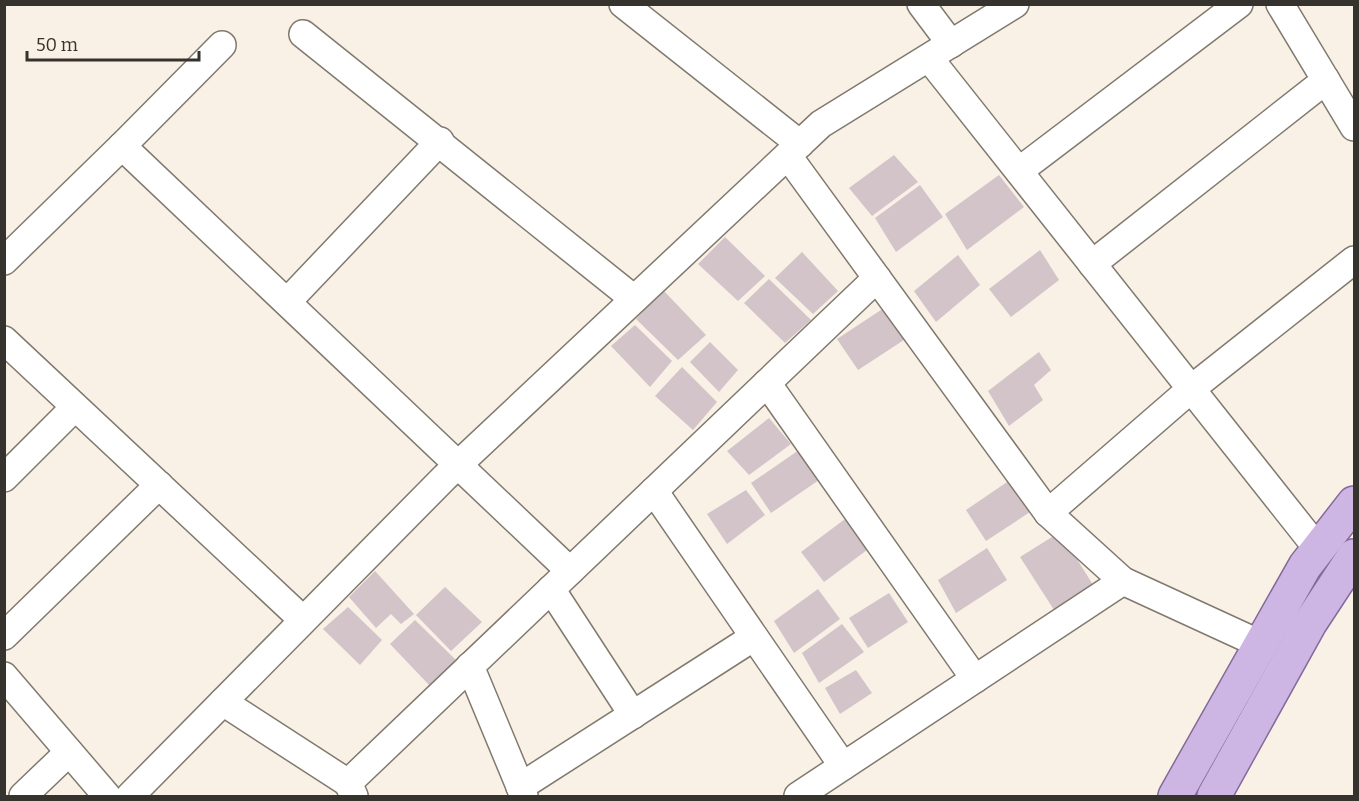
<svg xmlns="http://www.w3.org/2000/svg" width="1359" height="801" font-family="Bitter,serif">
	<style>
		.building { fill: #d3c4ca }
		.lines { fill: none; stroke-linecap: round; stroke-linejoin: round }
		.street-casing { stroke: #80796e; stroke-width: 30 }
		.primary-casing { stroke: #846999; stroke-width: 36 }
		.street { stroke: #fff; stroke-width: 27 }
		.primary { stroke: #ceb6e4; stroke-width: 33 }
	</style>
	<rect width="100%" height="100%" fill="#f9f1e5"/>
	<g class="building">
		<path d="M894,155L918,182L872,216L849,188Z"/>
		<path d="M999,175L1024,207L967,250L945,214Z"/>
		<path d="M920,185L943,217L896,252L875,218Z"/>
		<path d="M725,237L765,276L738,301L698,264Z"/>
		<path d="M1040,250L1059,280L1011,317L989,289Z"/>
		<path d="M802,252L838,291L813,314L775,278Z"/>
		<path d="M958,255L980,285L936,322L914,291Z"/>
		<path d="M769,279L811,320L785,343L744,303Z"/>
		<path d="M663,290L706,335L678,360L636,319Z"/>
		<path d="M887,306L907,338L858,370L837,339Z"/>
		<path d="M635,325L672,361L650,387L611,346Z"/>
		<path d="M710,342L738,370L719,392L690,362Z"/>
		<path d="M1039,352L1051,370L1034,385L1043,400L1009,426L988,391Z"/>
		<path d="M682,367L717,402L693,430L655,396Z"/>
		<path d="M769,418L791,444L749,475L727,451Z"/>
		<path d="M799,450L819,480L771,513L751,483Z"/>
		<path d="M1010,480L1033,510L986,541L966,510Z"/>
		<path d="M746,490L765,515L727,544L707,514Z"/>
		<path d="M845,519L867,550L824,582L801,552Z"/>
		<path d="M1060,532L1095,588L1056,613L1020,557Z"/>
		<path d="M987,548L1007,580L956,613L938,580Z"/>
		<path d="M375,571L414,614L401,624L391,614L376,628L349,597Z"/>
		<path d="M445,587L482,622L451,651L416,615Z"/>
		<path d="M818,589L840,619L794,653L774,621Z"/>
		<path d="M889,593L908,622L868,648L849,618Z"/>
		<path d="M348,607L382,640L360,665L323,629Z"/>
		<path d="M415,620L456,660L431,687L390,644Z"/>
		<path d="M842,624L864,652L819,683L802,653Z"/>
		<path d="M856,670L872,693L840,714L825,688Z"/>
	</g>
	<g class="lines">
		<defs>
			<g id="street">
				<path d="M623,4L800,144"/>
				<path d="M921,4L951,44"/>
				<path d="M1280,4L1354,127"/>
				<path d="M303,34L634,299"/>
				<path d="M929,58L1318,549"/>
				<path d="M122,146L222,45"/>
				<path d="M788,156L1048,513"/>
				<path d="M1019,171L1239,4"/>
				<path d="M4,261L122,146L570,571"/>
				<path d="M1092,264L1326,80"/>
				<path d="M287,302L440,141"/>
				<path d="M4,340L303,620"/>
				<path d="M767,383L975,679"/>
				<path d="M4,478L75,407"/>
				<path d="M654,491L843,766"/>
				<path d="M551,589L633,715"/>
				<path d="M4,636L159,485"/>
				<path d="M1260,644L1123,581L1048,513L1191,389L1354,260"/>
				<path d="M470,666L524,796"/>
				<path d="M4,676L107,796"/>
				<path d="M223,702L348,783"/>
				<path d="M520,787L754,637"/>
				<path d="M23,796L69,752"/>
				<path d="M130,796L445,477L821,124L1015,4"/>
				<path d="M354,796L348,783L877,278"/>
				<path d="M798,796L1123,581"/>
			</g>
			<g id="primary">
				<path d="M1175,796L1305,566L1354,503"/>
				<path d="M1214,796L1310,623L1354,556"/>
			</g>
		</defs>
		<use href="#street" class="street-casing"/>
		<use href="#primary" class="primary-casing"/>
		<use href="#street" class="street"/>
		<use href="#primary" class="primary"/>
	</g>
	<rect width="1359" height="801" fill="none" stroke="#36332e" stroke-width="12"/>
	<path d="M27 51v9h172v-9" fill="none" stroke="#36332e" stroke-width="3"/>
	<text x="36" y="51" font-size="18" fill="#36332e" stroke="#f9f1e5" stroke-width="4.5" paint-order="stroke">50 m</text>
</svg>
